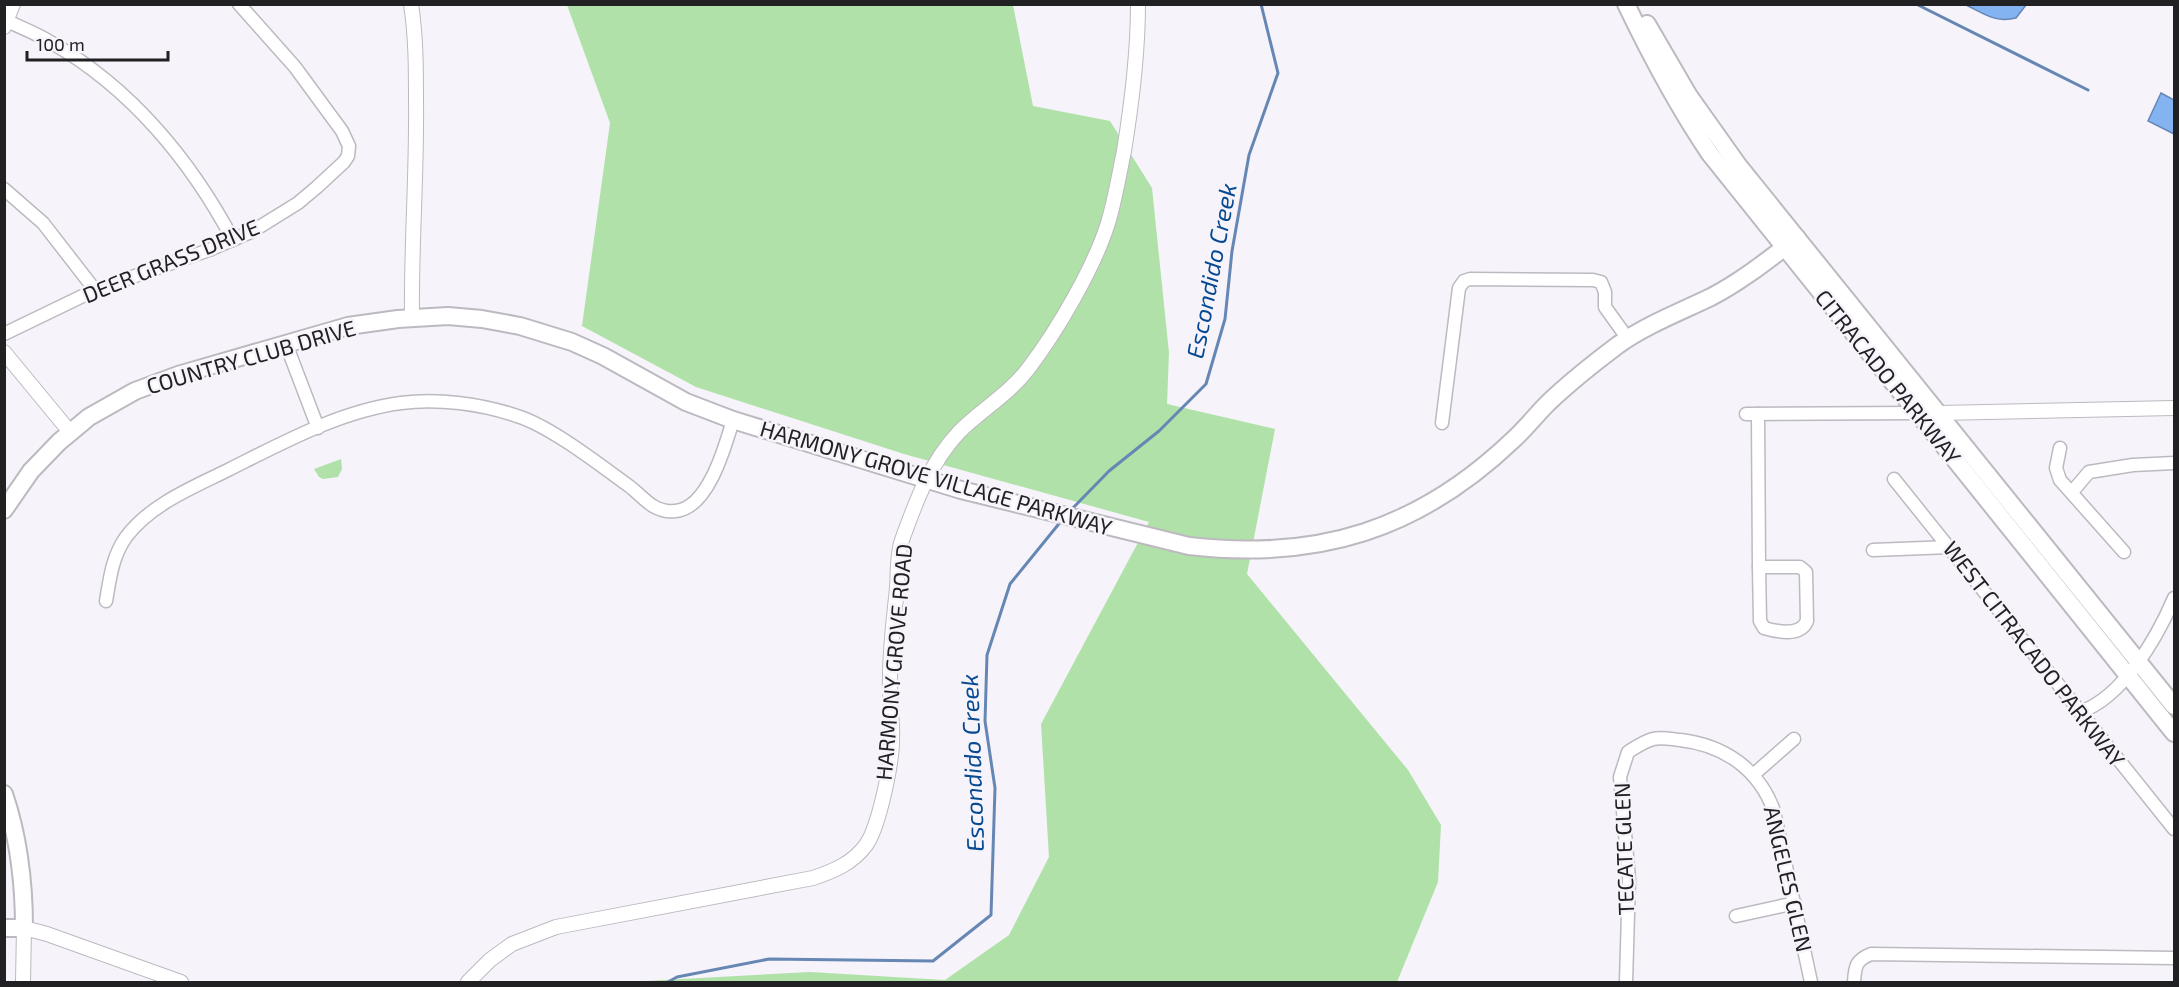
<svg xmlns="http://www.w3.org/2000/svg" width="2179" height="987" font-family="'Exo 2',sans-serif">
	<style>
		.green { fill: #b0e1a8 }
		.water { fill: #84b3f2; stroke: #6687b4; stroke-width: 1.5 }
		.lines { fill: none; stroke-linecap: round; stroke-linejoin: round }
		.stream { stroke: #6687b4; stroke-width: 3 }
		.minor-casing { stroke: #bdb9c0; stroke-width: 15 }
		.tertiary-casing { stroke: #bdb9c0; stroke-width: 16 }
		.secondary-casing { stroke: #bdb9c0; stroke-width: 20 }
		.minor { stroke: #fff; stroke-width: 12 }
		.tertiary { stroke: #fff; stroke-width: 14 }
		.secondary { stroke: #fff; stroke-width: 16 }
		.labels { text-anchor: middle; stroke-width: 5; stroke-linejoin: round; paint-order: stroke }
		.street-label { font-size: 22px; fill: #212023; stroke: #f6f3fa }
		.water-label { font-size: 24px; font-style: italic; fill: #074a92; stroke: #f6f3fa }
	</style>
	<rect width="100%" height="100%" fill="#f6f3fa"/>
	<g class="green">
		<path d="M567,5H1013L1033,106L1110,121L1152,188L1169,353L1167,404L1275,429L1247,574L1408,770L1441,825L1438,882L1397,982H627L810,972L945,980L1009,935L1049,857L1041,724L1149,522L904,454L696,387L582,326L610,123Z"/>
		<path d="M341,459L342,469L338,477L323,479L319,477L314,469Z"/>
	</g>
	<g class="water">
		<path d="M1966,5H2026L2016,18C1995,23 1985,14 1966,5Z"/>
		<path d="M2161,93L2174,100V134L2148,121Z"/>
	</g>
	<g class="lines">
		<g class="stream">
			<path d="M1916,4L2088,90"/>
			<path d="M1070,511L1109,471L1159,431L1206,384L1225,319L1232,251L1249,155L1278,73L1261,4"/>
			<path d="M668,982L677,977L769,959L933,961L991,915L995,788L985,721L987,655L1010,584L1062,520"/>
		</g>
		<defs>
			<g id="minor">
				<path d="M7,21C22,28 38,34 52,43C131,88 191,161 233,240"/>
				<path d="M4,189L43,223L95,290"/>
				<path d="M4,334L95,290L209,250L253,231L298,203L317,187L344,162L348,156L349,146L342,131L295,67L239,4"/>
				<path d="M286,344L318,428"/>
				<path d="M1746,414L1918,413"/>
				<path d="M1758,414L1759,567"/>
				<path d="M1442,423L1459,288L1464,281L1470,279L1593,280L1601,282L1605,292V307L1628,339"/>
				<path d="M2060,448L2056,468L2060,480L2124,552"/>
				<path d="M1894,479L2174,829"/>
				<path d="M2072,492L2089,472L2133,465L2174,463"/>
				<path d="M1873,550L1950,547"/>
				<path d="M1759,567H1800L1806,572L1807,621C1800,637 1778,632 1764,628L1760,621Z"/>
				<path d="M106,601C110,578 112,557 126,537C151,504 192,488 228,470C282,443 340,411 401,403C438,398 482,404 517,416C550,426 600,465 629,486C637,492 644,500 653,506C660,510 668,512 675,511C708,509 725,447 733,420"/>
				<path d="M2080,712C2123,697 2157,638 2174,598"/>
				<path d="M1753,775L1794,739"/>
				<path d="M1736,916L1795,903"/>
				<path d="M1626,982L1629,879L1620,777L1628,752C1636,747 1643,742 1653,739C1661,737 1671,739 1680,740C1724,745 1759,769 1774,811L1811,982"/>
				<path d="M1854,982C1855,966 1856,960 1871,954L2174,958"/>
			</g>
			<g id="tertiary">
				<path d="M411,4C416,37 416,68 416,101C417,174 411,246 412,318"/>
				<path d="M4,27L13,4"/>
				<path d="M4,352L70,432"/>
				<path d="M1939,413L2174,408"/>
				<path d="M23,982L24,928L47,934L181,982"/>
				<path d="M468,982L490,960L512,944L556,927L813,878C834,871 853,863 866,845C879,827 892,763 892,740C893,719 889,698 890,677C890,647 894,618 897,588C898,573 897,554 902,540C916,501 930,463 959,432C981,410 1009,394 1028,369C1057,331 1094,268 1108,223C1115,200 1119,175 1124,151C1132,102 1138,54 1138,4"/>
			</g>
			<g id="secondary">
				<path d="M1626,4C1651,56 1678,107 1710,154L2174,733"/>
				<path d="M1647,24L1689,96L1738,165L2174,706"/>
				<path d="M4,510L31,471L59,442L89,417L135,391L178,375L348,326L398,319L448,316L482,319L520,326L572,342L603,356L686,402L733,420L961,490L1189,546C1318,561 1419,530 1514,439C1526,428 1536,415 1548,403C1570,382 1594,363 1618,345C1646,325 1680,312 1711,297C1742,281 1769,259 1797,238"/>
				<path d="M4,794C19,838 24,882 24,928H4"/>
			</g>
		</defs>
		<use href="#minor" class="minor-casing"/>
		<use href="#tertiary" class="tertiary-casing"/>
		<use href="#secondary" class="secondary-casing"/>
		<use href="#minor" class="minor"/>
		<use href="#tertiary" class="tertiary"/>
		<use href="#secondary" class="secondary"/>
	</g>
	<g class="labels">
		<g class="street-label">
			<text transform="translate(171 261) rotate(-22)" y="8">DEER GRASS DRIVE</text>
			<text transform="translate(251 357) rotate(-16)" y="8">COUNTRY CLUB DRIVE</text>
			<text transform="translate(1888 377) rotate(51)" y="8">CITRACADO PARKWAY</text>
			<text transform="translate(936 478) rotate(16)" y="8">HARMONY GROVE VILLAGE PARKWAY</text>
			<text transform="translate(2034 654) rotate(52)" y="8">WEST CITRACADO PARKWAY</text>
			<text transform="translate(894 662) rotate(-85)" y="8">HARMONY GROVE ROAD</text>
			<text transform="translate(1624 849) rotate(-92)" y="8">TECATE GLEN</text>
			<text transform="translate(1788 879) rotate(77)" y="8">ANGELES GLEN</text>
		</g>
		<g class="water-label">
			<text transform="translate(1212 271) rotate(-79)" y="8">Escondido Creek</text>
			<text transform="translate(973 763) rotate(-92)" y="8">Escondido Creek</text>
		</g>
	</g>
	<rect width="2179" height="987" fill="none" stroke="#212023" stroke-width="12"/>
	<path d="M27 51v9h141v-9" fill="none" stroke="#212023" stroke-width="3"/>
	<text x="36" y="51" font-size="18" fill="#212023" stroke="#f6f3fa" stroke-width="4.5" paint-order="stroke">100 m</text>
</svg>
